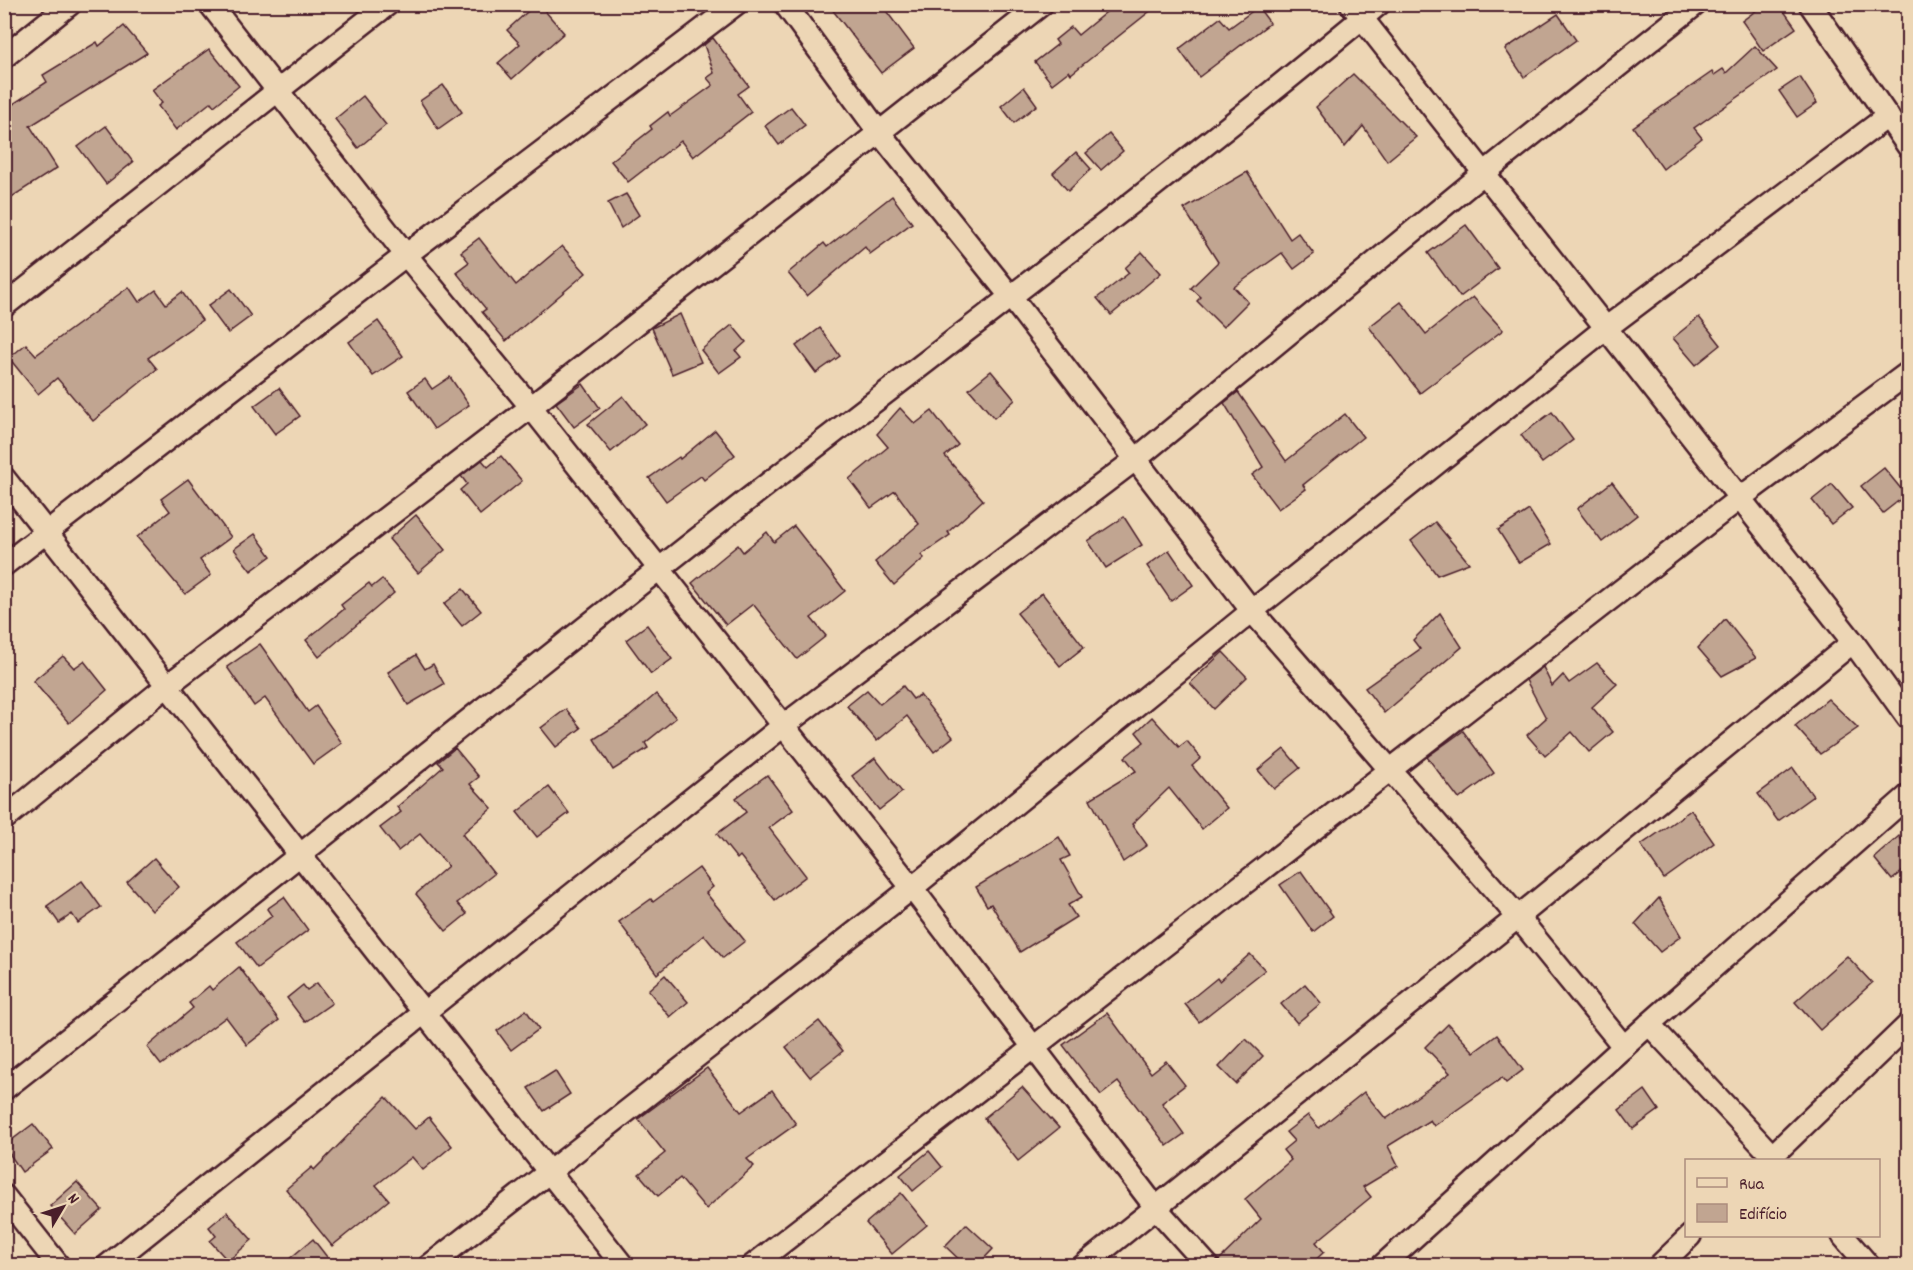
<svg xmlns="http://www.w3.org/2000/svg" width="1913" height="1270" font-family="Dekko,sans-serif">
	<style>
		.building { fill: #c1a591; stroke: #4a1f2b; stroke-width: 1.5 }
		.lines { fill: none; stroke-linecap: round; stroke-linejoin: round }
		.street-casing { stroke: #4a1f2b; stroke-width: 26 }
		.street { stroke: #edd6b5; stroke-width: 21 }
	</style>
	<rect width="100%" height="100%" fill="#edd6b5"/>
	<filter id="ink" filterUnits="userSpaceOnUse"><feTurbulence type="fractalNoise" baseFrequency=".0167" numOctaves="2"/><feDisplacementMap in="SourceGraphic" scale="12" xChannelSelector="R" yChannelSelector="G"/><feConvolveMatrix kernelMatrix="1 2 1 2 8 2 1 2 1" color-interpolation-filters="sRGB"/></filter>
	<g filter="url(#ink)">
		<g class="building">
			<path d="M536,4H539L564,33L512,79L498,63L520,44L507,30Z"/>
			<path d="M828,4H881L914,48L881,73Z"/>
			<path d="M1116,4H1159L1071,74L1069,71L1052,84L1035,62L1058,44L1055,40L1071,27L1078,35Z"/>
			<path d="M1765,4H1779L1796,28L1763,51L1742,21Z"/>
			<path d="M1258,7L1270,23L1199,77L1179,49L1220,18L1229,28Z"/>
			<path d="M1558,14L1576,40L1524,77L1505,49Z"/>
			<path d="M124,26L147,53L30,126L57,168L4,202V110L47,82L43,75L97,42L99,46Z"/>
			<path d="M713,38L749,86L738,94L751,112L693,157L681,141L628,182L611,161L652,129L650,126L668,112L670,116L713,85L707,78L714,73L704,45Z"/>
			<path d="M1755,46L1777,70L1694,128L1702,138L1663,169L1633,127L1712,72L1714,75L1723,69L1726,73Z"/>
			<path d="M209,49L239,86L214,106L211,102L176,130L158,106L162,103L152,90Z"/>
			<path d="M1353,74L1416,137L1387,161L1363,126L1345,147L1316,107Z"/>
			<path d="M1800,77L1817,103L1797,117L1779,91Z"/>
			<path d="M443,85L462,112L438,129L420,101Z"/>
			<path d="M1024,87L1037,105L1014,123L1001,106Z"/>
			<path d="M363,96L386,125L358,148L335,119Z"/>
			<path d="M791,107L805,125L779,145L765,126Z"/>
			<path d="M106,126L133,162L106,184L78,147Z"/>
			<path d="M1109,134L1123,151L1101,170L1086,153Z"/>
			<path d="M1076,152L1091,169L1068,191L1053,173Z"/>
			<path d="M1247,172L1290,239L1298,233L1314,254L1294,269L1282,253L1234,287L1248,302L1223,327L1197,301L1201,297L1191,288L1218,262L1184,209Z"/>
			<path d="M626,194L639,215L621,228L608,203Z"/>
			<path d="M892,196L912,223L870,254L865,247L807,296L788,273L824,243L827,247Z"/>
			<path d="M1466,225L1498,268L1460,297L1428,253Z"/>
			<path d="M479,238L516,285L562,246L586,273L506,341L482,312L486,309L456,272L469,262L461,252Z"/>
			<path d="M1142,252L1161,273L1111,315L1097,298L1129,273L1125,268Z"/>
			<path d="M129,287L139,302L156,290L166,304L182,292L202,320L148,358L157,369L93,421L57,378L38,394L9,358L26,344L36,355Z"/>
			<path d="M231,289L251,316L228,333L208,306Z"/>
			<path d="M1473,297L1503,330L1420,393L1369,327L1401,302L1426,334Z"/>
			<path d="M680,314L701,362L672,374L652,328Z"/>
			<path d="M1699,317L1721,345L1696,365L1673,338Z"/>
			<path d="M378,321L403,356L373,376L349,342Z"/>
			<path d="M732,325L746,342L736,351L741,357L719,373L701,350Z"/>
			<path d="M820,328L840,356L816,373L796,346Z"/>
			<path d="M991,371L1015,400L994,418L969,389Z"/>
			<path d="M450,377L469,405L434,429L408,391L425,379L432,389Z"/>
			<path d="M583,384L600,408L574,427L556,403Z"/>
			<path d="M279,388L300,416L275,434L254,406Z"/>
			<path d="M1238,392L1286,461L1345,414L1363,437L1303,485L1306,489L1278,509L1252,475L1263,467L1224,403Z"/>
			<path d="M623,396L645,424L611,452L588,424Z"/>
			<path d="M900,408L915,424L932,411L958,445L945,456L983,500L948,532L950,535L921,555L924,558L894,585L875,562L919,524L895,491L871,508L849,479L888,447L877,434Z"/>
			<path d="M1552,412L1573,440L1542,463L1521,435Z"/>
			<path d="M715,430L735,455L704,480L701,476L666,501L649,478L679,457L680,459Z"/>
			<path d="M501,456L522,481L480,515L460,490L467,484L461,476L482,460L488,467Z"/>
			<path d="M1884,468L1906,495L1883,513L1861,486Z"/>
			<path d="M188,479L231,537L200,560L211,575L185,594L137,537L170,511L161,499Z"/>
			<path d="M1612,482L1637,515L1602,542L1577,509Z"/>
			<path d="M1832,484L1852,508L1831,524L1812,500Z"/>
			<path d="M1529,510L1551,544L1519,563L1498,530Z"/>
			<path d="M416,515L445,550L418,573L389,539Z"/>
			<path d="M1124,517L1142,545L1106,568L1088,541Z"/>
			<path d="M1435,522L1469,563L1437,575L1411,541Z"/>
			<path d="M794,526L845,591L811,618L826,636L797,659L753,604L726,625L692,583L738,545L743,552L767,532L774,542Z"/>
			<path d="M255,534L271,556L251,571L234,549Z"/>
			<path d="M1169,550L1193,585L1171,601L1147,566Z"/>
			<path d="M382,579L394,593L319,657L306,640L344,609L341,605L369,583L372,587Z"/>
			<path d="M463,589L481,611L462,626L444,604Z"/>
			<path d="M1042,593L1084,647L1060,666L1017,613Z"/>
			<path d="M1440,613L1462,647L1384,713L1365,688L1420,649L1413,640Z"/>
			<path d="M1725,619L1756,658L1722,676L1698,648Z"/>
			<path d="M647,625L672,659L651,674L626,640Z"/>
			<path d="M260,644L308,712L316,706L342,743L313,764L265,698L254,706L227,667Z"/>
			<path d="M1223,652L1247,677L1214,709L1190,683Z"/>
			<path d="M416,655L425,669L433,664L444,684L408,705L388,672Z"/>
			<path d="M63,656L74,668L84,661L107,690L69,723L33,681Z"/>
			<path d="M1597,663L1617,684L1592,707L1613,732L1589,752L1572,732L1545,756L1527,735L1546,718L1526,680L1543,667L1552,686L1563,675L1569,683Z"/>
			<path d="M903,686L913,699L920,695L953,737L934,752L907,716L877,741L847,706L867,690L880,704Z"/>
			<path d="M656,694L676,718L645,743L648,748L613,770L594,739L629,717Z"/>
			<path d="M1828,699L1858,728L1820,754L1795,726Z"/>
			<path d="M566,709L581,728L556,747L541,728Z"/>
			<path d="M1152,717L1179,747L1187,741L1201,758L1192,766L1227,808L1202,829L1169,788L1132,824L1147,845L1123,862L1090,799L1136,771L1125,757L1144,742L1136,732Z"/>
			<path d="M1463,731L1494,773L1459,799L1427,757Z"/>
			<path d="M455,748L479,777L470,784L492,808L462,834L494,874L457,903L467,914L446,931L416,894L448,866L420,834L398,851L380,828L401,812L397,807L443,767L438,762Z"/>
			<path d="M1284,749L1300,768L1274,789L1258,770Z"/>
			<path d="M875,758L902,792L879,810L852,776Z"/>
			<path d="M1793,768L1813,796L1778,821L1758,794Z"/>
			<path d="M767,775L793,810L769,828L806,876L775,900L740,856L737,859L717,834L746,812L736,798Z"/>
			<path d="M549,787L569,813L537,837L517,812Z"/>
			<path d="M1691,810L1714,843L1664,879L1641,845Z"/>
			<path d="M1899,836L1908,848V867L1892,880L1874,858Z"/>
			<path d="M1059,837L1070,856L1061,860L1082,897L1068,905L1076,917L1020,952L991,904L987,906L976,887Z"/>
			<path d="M154,858L179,887L152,911L127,882Z"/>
			<path d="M699,868L713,887L706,893L745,941L723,958L704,935L657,974L619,922L651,899L653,902Z"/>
			<path d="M1301,871L1333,916L1313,932L1280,885Z"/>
			<path d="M82,881L101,907L78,923L72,914L59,923L47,906Z"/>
			<path d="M284,897L308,930L257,968L237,942L272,916L267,909Z"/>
			<path d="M1659,898L1681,936L1660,952L1635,924Z"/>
			<path d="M1250,954L1265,970L1199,1022L1185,1004L1217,978L1219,981Z"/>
			<path d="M1847,956L1872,983L1820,1030L1795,1002Z"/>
			<path d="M239,967L279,1020L247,1045L226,1017L161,1065L147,1047L193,1008L189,1003L209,986L212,990Z"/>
			<path d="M665,975L688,1002L670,1017L648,990Z"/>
			<path d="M317,983L332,1003L305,1022L287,998L303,985L307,990Z"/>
			<path d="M1305,984L1321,1003L1297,1023L1281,1004Z"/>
			<path d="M526,1010L539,1029L511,1050L497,1031Z"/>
			<path d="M1107,1013L1151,1073L1166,1061L1185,1085L1162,1103L1184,1134L1167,1146L1118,1082L1101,1095L1063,1045Z"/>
			<path d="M819,1021L843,1051L810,1077L786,1047Z"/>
			<path d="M1448,1024L1474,1052L1497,1035L1523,1070L1506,1083L1502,1078L1434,1126L1430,1120L1388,1146L1398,1166L1363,1187L1371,1197L1316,1242L1324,1252L1309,1266H1220L1219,1260L1261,1219L1245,1199L1291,1160L1283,1150L1294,1141L1286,1132L1308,1115L1319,1128L1364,1092L1386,1119L1450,1073L1425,1047Z"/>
			<path d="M1246,1039L1263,1056L1236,1084L1219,1067Z"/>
			<path d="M707,1068L741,1112L772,1090L796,1124L747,1159L754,1166L706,1209L680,1178L658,1196L639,1174L665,1153L638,1119Z"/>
			<path d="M555,1071L570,1094L544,1111L528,1088Z"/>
			<path d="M1022,1087L1059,1128L1018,1161L984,1118Z"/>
			<path d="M1645,1090L1659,1110L1633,1129L1619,1110Z"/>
			<path d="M386,1097L415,1129L429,1117L452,1146L423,1170L412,1157L376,1185L389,1200L332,1246L286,1189L312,1167L314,1170Z"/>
			<path d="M33,1124L53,1149L22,1172L4,1146Z"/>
			<path d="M929,1151L942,1167L913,1191L900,1175Z"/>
			<path d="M77,1182L102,1210L75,1234L50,1206Z"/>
			<path d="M901,1193L927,1225L892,1254L866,1223Z"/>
			<path d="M227,1212L252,1240L228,1261L210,1241L216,1236L209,1227Z"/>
			<path d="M966,1224L993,1249L977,1266H966L945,1246Z"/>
			<path d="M313,1239L334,1266H281Z"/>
		</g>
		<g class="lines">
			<defs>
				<g id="street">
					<path d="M210,4L406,255L531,407L912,888L1156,1208L1208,1266"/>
					<path d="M785,4L878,131L1011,297L1252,611L1518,917L1624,1047"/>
					<path d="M1351,4L1853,642L1908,718"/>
					<path d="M1810,4L1908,146"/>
					<path d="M4,57L70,4"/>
					<path d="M4,306L388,4"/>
					<path d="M4,478L623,1266"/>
					<path d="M4,565L406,255L736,4"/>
					<path d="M4,819L168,685L531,407L1042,4"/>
					<path d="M1649,1024L1776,1160"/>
					<path d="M4,1089C224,917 440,742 659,569C898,380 1144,200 1379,4"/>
					<path d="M1768,1160L1908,1025"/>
					<path d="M4,1196L59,1266"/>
					<path d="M1843,1236L1869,1266"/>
					<path d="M107,1266L783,726L1136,459L1484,173L1696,4"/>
					<path d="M429,1266L912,888L1252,611L1606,328L1888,116"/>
					<path d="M752,1266L1740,498L1908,373"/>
					<path d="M1083,1266L1518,917L1853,642"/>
					<path d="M1382,1266L1649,1024L1908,796"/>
					<path d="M1659,1266L1690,1236"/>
				</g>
			</defs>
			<use href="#street" class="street-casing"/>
			<use href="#street" class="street"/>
		</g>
	</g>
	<rect width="1913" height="1270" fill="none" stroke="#edd6b5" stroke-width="24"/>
	<rect x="12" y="12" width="1889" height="1246" fill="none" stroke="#4a1f2b" stroke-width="2" filter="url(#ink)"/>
	<rect x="1685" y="1159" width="195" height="78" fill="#edd6b5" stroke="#ac8d7e" stroke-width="1.5"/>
	<rect x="1697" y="1178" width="30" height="9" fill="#edd6b5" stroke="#ac8d7e" stroke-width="1.5"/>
	<text x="1739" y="1189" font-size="18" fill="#4a1f2b">Rua</text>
	<rect x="1697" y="1204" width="30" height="18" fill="#c1a591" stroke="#ac8d7e" stroke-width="1.5"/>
	<text x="1739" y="1219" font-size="18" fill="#4a1f2b">Edifício</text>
	<g transform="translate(63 1207) rotate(51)" stroke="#edd6b5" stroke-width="4.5" paint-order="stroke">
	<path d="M0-4.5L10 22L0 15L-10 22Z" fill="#4a1f2b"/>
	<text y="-9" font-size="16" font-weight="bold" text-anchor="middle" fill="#4a1f2b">N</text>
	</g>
</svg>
